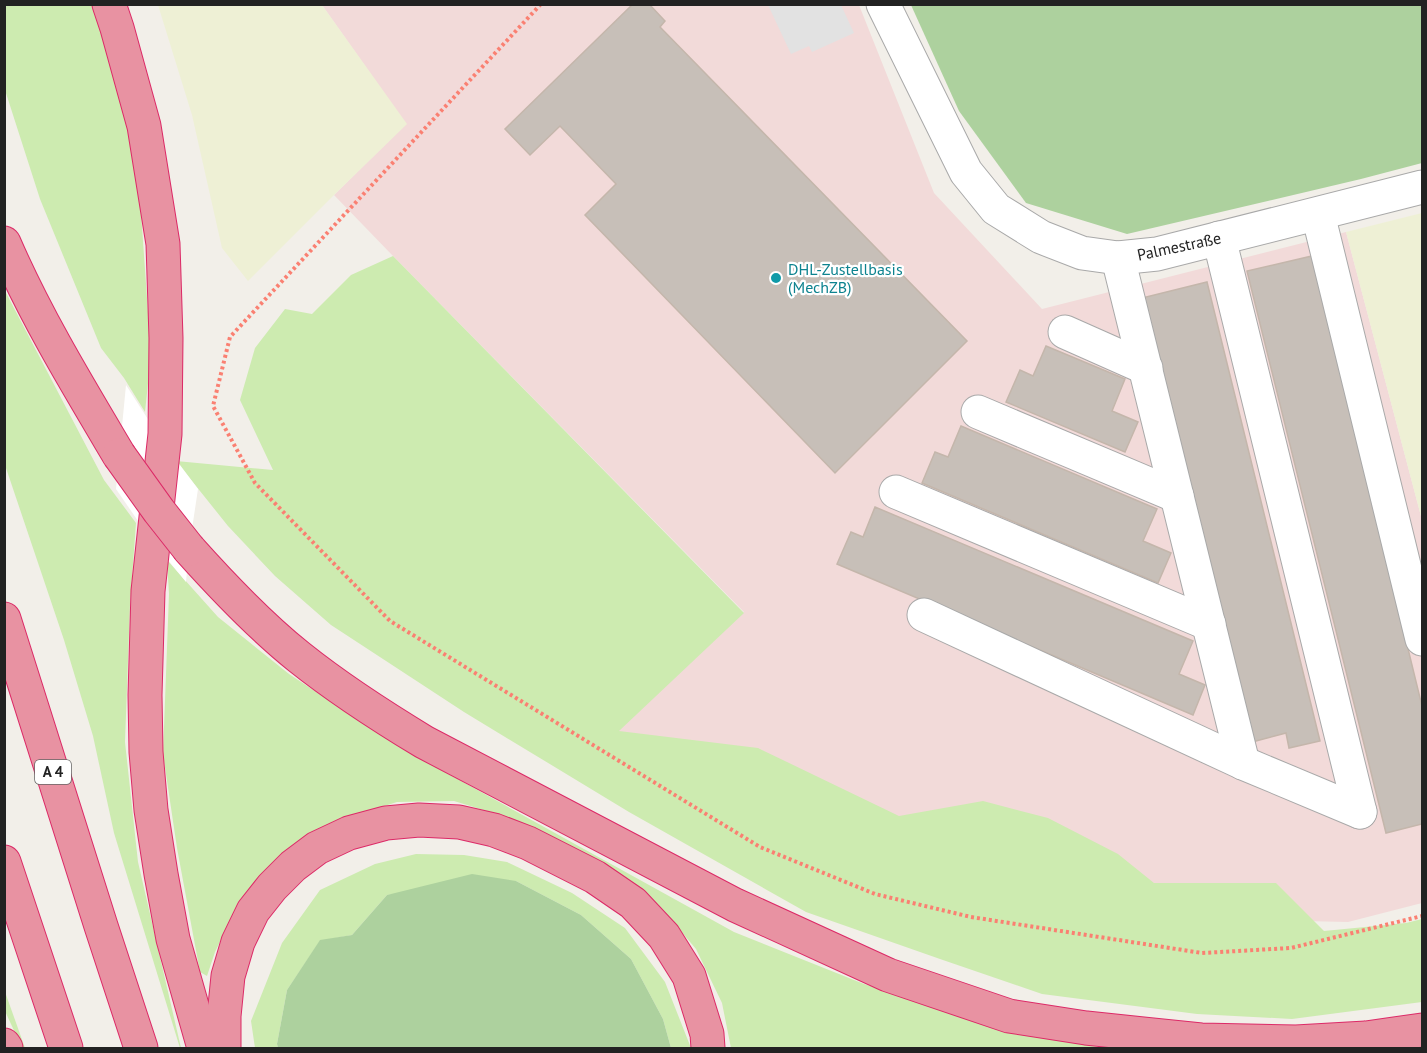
<svg xmlns="http://www.w3.org/2000/svg" width="1427" height="1053" font-family="'PT Sans',sans-serif">
	<style>
		.commercial { fill: #f2dad9 }
		.farmland { fill: #eef0d5 }
		.grass { fill: #cdebb0 }
		.forest { fill: #add19e }
		.parking { fill: #e2e2e2 }
		.pier { fill: #fff }
		.building { fill: #c7bfb8; stroke: #c4b6ab; stroke-width: 1.5 }
		.lines { fill: none; stroke-linecap: round; stroke-linejoin: round }
		.minor-casing { stroke: #a9a9a9; stroke-width: 35 }
		.highway-casing { stroke: #dc2a67; stroke-width: 35 }
		.path { stroke: #fa8072; stroke-width: 4; stroke-dasharray: 3 3; stroke-linecap: butt }
		.minor { stroke: #fff; stroke-width: 33 }
		.highway { stroke: #e892a2; stroke-width: 33 }
		.highway-bridge-casing { stroke: #dc2a67; stroke-width: 35; stroke-linecap: butt }
		.highway-bridge { stroke: #e892a2; stroke-width: 33 }
		.culture-dot { fill: #0f9aa8; stroke: #fff; stroke-width: 2 }
		.labels { text-anchor: middle; stroke-width: 4.5; stroke-linejoin: round; paint-order: stroke }
		.shield { fill: #fff; stroke: #646464; stroke-width: 1.5 }
		.shield-label { font-size: 15px; font-weight: bold; fill: #222 }
		.street-label { font-size: 16px; fill: #222; stroke: #fff }
		.culture-label { font-size: 16px; fill: #0d838f; stroke: #fff; text-anchor: start }
	</style>
	<rect width="100%" height="100%" fill="#f2efe9"/>
	<path class="commercial" d="M322,5H859L934,193L1042,309L1346,232L1422,520V903L1348,922L1175,918L618,731L744,612L393,256L334,195L406,124Z"/>
	<g class="farmland">
		<path d="M158,5H322L407,124L334,195L248,281L222,248L192,115Z"/>
		<path d="M1422,213V520L1346,232Z"/>
	</g>
	<g class="grass">
		<path d="M4,5H94L108,38L139,184L151,355L145,412L124,378L101,348L40,199L5,90Z"/>
		<path d="M393,256L744,613L619,731L758,748L899,816L983,801L1048,818L1118,854L1154,883H1276L1324,931L1406,923L1422,919V1002L1292,1019L1197,1014L1042,994L940,959L806,912L629,812L464,712L331,625L275,576L228,526L176,461L273,470L240,400L255,348L285,309L312,314L351,275Z"/>
		<path d="M4,289L104,480L136,523L130,605L125,742L138,862L181,1048H180L114,833L93,736L64,640L5,465Z"/>
		<path d="M167,560L218,617L289,674L398,746L734,932L864,984L976,1019L1102,1048H731L722,1003L696,949L663,910L612,872L503,816L454,801L397,802L332,823L277,859L239,903L215,952L207,976L200,972L177,848L163,754L169,594Z"/>
		<path d="M416,854L464,855L507,862L572,893L625,928L665,982L691,1048H671L663,1019L631,959L581,915L516,881L387,895L352,935L320,941L287,990L277,1044L278,1048H255L251,1021L282,943L320,890L375,864Z"/>
		<path d="M4,989L25,1048H22L5,1011Z"/>
	</g>
	<g class="forest">
		<path d="M911,5H1422V163L1361,179L1127,234L1026,203L959,111Z"/>
		<path d="M472,874L516,881L581,915L631,959L663,1019L671,1048H278L277,1044L287,990L320,940L352,935L387,895Z"/>
	</g>
	<path class="parking" d="M768,5H841L854,33L812,52L809,46L791,54Z"/>
	<path class="pier" d="M126,385L162,441L198,489L189,549L186,582L149,537L116,489Z"/>
	<g class="building">
		<path d="M633,4H649L665,21L660,27L967,341L835,473L585,215L616,184L560,126L530,155L505,129Z"/>
		<path d="M1312,256L1422,706V824L1386,833L1247,271Z"/>
		<path d="M1207,282L1320,741L1289,748L1286,733L1252,742L1142,298Z"/>
		<path d="M1046,346L1125,379L1112,411L1138,422L1125,452L1006,402L1020,370L1033,376Z"/>
		<path d="M961,426L1157,509L1143,541L1171,553L1158,583L922,483L935,452L948,457Z"/>
		<path d="M875,507L1193,641L1179,674L1205,685L1193,715L837,564L851,532L863,537Z"/>
	</g>
	<g class="lines">
		<defs>
			<g id="minor">
				<path d="M883,4L966,172L996,209L1041,237L1082,253L1118,258L1157,254L1422,187"/>
				<path d="M1318,214L1422,639"/>
				<path d="M1219,238L1360,812"/>
				<path d="M1118,258L1243,763"/>
				<path d="M1065,332L1146,368"/>
				<path d="M978,412L1177,496"/>
				<path d="M896,492L1209,624"/>
				<path d="M924,615L1243,763L1360,812"/>
			</g>
			<g id="highway">
				<path d="M109,4L117,28L144,126L163,244L166,338L165,434L148,591L145,695L146,752L151,810L161,874L173,939L204,1048"/>
				<path d="M4,243C36,317 78,386 119,455"/>
				<path d="M189,549C223,587 259,625 299,657C339,689 381,716 424,742L735,905L888,975L1009,1016L1086,1028L1201,1040L1296,1042L1366,1038L1422,1030"/>
				<path d="M4,619L101,926L141,1048"/>
				<path d="M4,862L66,1048"/>
				<path d="M4,1045L6,1048"/>
				<path d="M224,1048V1016L228,976L238,942L253,911L272,887L293,866L317,848L349,833L386,823L419,820L459,822L494,830L528,843L595,877L633,903L664,936L689,976L707,1034L708,1048"/>
			</g>
		</defs>
		<use href="#minor" class="minor-casing"/>
		<use href="#highway" class="highway-casing"/>
		<path class="path" d="M541,4L230,337L213,406L255,483L390,621L760,847L875,894L971,917L1202,953L1291,948L1422,916"/>
		<use href="#minor" class="minor"/>
		<use href="#highway" class="highway"/>
		<defs>
			<path id="highway-bridge" d="M119,455L159,511L189,549"/>
		</defs>
		<use href="#highway-bridge" class="highway-bridge-casing"/>
		<use href="#highway-bridge" class="highway-bridge"/>
	</g>
	<circle class="culture-dot" cx="776" cy="278" r="6"/>
	<g class="labels">
		<rect class="shield" x="35" y="760" width="36" height="24" rx="4.5"/>
		<g class="shield-label">
			<text x="53" y="777">A 4</text>
		</g>
		<g class="street-label">
			<text transform="translate(1179 246) rotate(-12)" y="6">Palmestraße</text>
		</g>
		<g class="culture-label">
			<text x="788" y="275">DHL-Zustellbasis<tspan x="788" dy="18">(MechZB)</tspan></text>
		</g>
	</g>
	<rect width="1427" height="1053" fill="none" stroke="#222222" stroke-width="12"/>
</svg>
